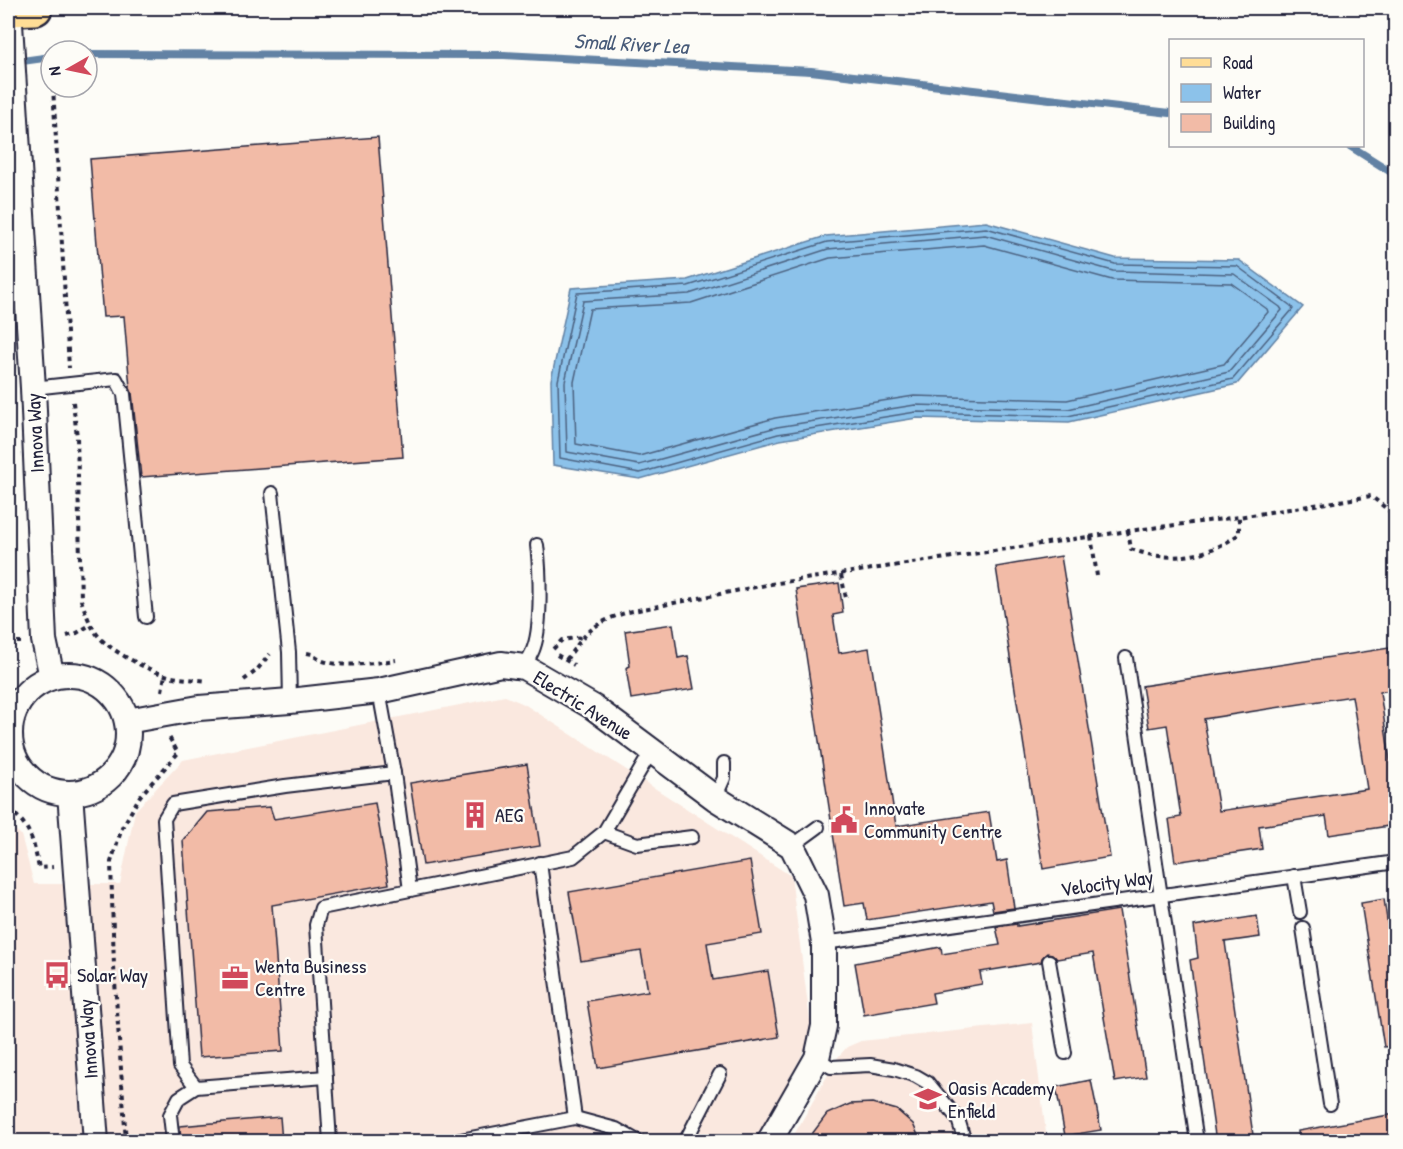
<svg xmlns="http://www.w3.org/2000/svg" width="1403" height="1149" font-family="'Patrick Hand',sans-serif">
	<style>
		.built { fill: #fae8df }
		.water { fill: #8cc2ea; stroke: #6282a4; stroke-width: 1.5 }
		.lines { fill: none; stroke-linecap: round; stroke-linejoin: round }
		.shore { stroke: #4c6281; stroke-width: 1.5 }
		.stream { stroke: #6282a4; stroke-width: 8 }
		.building { fill: #f2bba7; stroke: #22223b; stroke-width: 1.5; fill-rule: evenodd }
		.service-casing { stroke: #22223b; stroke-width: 16 }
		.minor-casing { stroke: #22223b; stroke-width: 28 }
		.primary-casing { stroke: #22223b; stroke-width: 38 }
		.path { stroke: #22223b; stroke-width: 4; stroke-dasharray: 4.5 4.5; stroke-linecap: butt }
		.service { stroke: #fdfcf7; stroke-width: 12 }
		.minor { stroke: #fdfcf7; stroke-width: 24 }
		.primary { stroke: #ffdd96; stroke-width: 33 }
		.labels { text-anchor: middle; stroke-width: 4.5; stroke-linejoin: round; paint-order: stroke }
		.street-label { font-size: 20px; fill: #22223b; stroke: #fdfcf7 }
		.poi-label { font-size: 20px; fill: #22223b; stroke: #fdfcf7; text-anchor: start }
		.water-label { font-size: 21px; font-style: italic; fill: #475a78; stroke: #fdfcf7 }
	</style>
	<rect width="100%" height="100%" fill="#fdfcf7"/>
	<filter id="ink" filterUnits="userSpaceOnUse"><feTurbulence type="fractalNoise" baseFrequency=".0167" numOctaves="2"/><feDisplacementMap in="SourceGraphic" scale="12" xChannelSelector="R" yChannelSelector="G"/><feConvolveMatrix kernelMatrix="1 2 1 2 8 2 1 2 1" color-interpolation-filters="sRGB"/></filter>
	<g filter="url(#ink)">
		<g class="built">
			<path d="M505,696L524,704L791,876L812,1036L756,1141H8V823L21,835L34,884H120L135,811L183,760Z"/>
			<path d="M1032,1023L1047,1141L790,1142L838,1057L847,1047L861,1041Z"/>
		</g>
		<path class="water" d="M986,222L1115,258L1239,260L1303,307L1237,384L1069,422L917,418L780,440L640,479L553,465L551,380L571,288L687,280L826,236Z"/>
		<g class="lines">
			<g class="shore">
				<path d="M986,228L1115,264L1237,266L1291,306L1293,309L1233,379L1068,416L916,412L778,434L640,473L560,458L558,381L577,293L688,286L827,242Z"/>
				<path d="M985,235L1113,271L1234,274L1280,307L1282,310L1229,372L1068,409L915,405L777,427L639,465L567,452L565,382L583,301L689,294L828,249Z"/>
				<path d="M984,245L1112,280L1231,283L1267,309L1268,312L1224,364L1067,400L914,396L775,418L639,456L576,444L574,382L590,309L691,303L830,258Z"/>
			</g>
			<g class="stream">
				<path d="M87,54L504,55L811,71L1170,113"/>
				<path d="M15,62L51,57"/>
				<path d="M1350,146L1396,175"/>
			</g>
		</g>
		<g class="building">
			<path d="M378,137L403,457L141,477L132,393L130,388L124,316L103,317L90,159Z"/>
			<path d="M1061,556L1110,857L1043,869L996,567Z"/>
			<path d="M839,583L843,613L833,615L839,653L869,648L896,826L989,812L997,862L1007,860L1014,908L993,911L991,901L867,920L864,903L844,906L796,589Z"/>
			<path d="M673,624L678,658L688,656L694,689L631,699L626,668L630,666L625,631Z"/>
			<path d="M1389,648L1395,689L1380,692L1395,794V825L1329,835L1326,816L1259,826L1262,849L1175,862L1169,819L1181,817L1167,725L1149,728L1142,686ZM1352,696L1367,789L1219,811L1204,719Z"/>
			<path d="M527,764L540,846L423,865L410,783Z"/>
			<path d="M375,803L389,884L272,905L283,1051L199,1057L183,841L207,812L270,807L274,819Z"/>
			<path d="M750,861L762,934L707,943L713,980L768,971L779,1037L598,1068L587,1001L648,991L641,951L581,961L569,892Z"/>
			<path d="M1384,899L1395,975V1046L1384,1047L1361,903Z"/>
			<path d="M1119,910L1146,1077L1115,1082L1093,953L1057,959L1052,954L1047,953L1042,958L1041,962L980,972L982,984L932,993L934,1003L864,1015L855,963L941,947L942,954L1000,945L996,927L1017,924V926Z"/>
			<path d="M1257,916L1260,937L1225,942L1254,1142H1216L1190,960L1198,958L1194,926Z"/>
			<path d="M1091,1080L1101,1130L1065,1136L1056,1087Z"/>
			<path d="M872,1103L897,1110L913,1124L921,1142H806L827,1114L850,1104Z"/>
			<path d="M1395,1114V1142H1299L1298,1131Z"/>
			<path d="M280,1117L282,1142H181L180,1126Z"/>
		</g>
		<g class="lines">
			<defs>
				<g id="service">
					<path d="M33,388L116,379L124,394L146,617"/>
					<path d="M272,493L289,652L290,701"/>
					<path d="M1126,658L1197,1142"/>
					<path d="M524,667C527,661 532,654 534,647C542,624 540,569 537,545"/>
					<path d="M379,691L394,773L410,890"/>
					<path d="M715,798L724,778V763"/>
					<path d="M604,832L637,844L692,837"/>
					<path d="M792,846L818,827"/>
					<path d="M540,863L575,1118"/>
					<path d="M1294,876L1300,912"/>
					<path d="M1303,928L1330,1104"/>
					<path d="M824,943L1396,862"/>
					<path d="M1049,961L1065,1053"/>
					<path d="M817,1058L831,1067L870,1065L894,1069L916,1076L928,1083L958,1119L965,1142"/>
					<path d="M196,1087L180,1066L164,819L173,804L285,786L394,773"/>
					<path d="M173,1142L170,1115L179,1098L196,1087L326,1077"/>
					<path d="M330,1142L316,925L321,908L573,857L604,832L652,750"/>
					<path d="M450,1142L575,1118L616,1129L639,1142"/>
					<path d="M685,1142L720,1074"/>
				</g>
				<g id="minor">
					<path d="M9,8L33,388L44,640L52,677"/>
					<circle cx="69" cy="734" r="59"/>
					<path d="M127,721L199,708L290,701L379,691L501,664L524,667L593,707L715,798L792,846L816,895L824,943V1026L817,1058L769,1142"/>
					<path d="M70,793L96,1142"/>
				</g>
				<path id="primary" d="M8,9L35,8"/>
			</defs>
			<use href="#service" class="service-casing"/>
			<use href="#minor" class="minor-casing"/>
			<use href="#primary" class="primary-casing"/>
			<g class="path">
				<path d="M53,87L69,368"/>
				<path d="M73,402L77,437L81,600C86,613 90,627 100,638C113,652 146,669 165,675C178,679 193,679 207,681"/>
				<path d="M1128,531L1131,549C1168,563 1207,558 1239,534V517"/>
				<path d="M1091,536L1097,576"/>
				<path d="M841,575L846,598"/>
				<path d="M67,636L77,633L90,625"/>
				<path d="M8,642H21"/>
				<path d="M553,649L562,640L583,637"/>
				<path d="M307,653L312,654C328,671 374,663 396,660"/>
				<path d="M557,655L574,665"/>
				<path d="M566,660C587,631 593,623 628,612L771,584L1128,531L1239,517L1371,496L1393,514L1396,511"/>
				<path d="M244,680L256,671L270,654"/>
				<path d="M162,691L165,675"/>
				<path d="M8,809C31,825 33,841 39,868L53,867"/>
				<path d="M126,1142L114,967L111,862L122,828L140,796L178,753L169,737"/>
			</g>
			<use href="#service" class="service"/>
			<use href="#minor" class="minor"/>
			<use href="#primary" class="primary"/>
		</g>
	</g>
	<defs>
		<symbol id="building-bare" viewBox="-9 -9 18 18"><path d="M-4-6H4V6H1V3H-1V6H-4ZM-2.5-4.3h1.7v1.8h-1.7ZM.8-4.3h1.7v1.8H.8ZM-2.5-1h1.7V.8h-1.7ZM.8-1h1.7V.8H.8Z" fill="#d1495b" stroke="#fdfcf7" stroke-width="2.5" paint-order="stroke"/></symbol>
		<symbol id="civic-bare" viewBox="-9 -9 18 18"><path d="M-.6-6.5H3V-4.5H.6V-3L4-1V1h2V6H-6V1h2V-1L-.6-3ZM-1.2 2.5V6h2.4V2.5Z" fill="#d1495b" stroke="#fdfcf7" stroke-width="2.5" paint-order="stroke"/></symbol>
		<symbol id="bus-bare" viewBox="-9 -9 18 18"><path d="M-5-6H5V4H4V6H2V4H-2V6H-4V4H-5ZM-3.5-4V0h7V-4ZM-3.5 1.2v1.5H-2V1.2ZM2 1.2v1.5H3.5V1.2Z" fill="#d1495b" stroke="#fdfcf7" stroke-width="2.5" paint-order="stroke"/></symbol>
		<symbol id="office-bare" viewBox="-9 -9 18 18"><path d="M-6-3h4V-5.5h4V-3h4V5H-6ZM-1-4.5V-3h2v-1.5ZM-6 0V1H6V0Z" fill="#d1495b" stroke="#fdfcf7" stroke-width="2.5" paint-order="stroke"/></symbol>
		<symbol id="school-bare" viewBox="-9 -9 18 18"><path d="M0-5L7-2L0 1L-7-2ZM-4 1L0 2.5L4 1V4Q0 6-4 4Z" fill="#d1495b" stroke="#fdfcf7" stroke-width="2.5" paint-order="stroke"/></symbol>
	</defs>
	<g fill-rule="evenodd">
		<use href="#building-bare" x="456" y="796" width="38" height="38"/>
		<use href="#civic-bare" x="825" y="801" width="38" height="38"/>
		<use href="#bus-bare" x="38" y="956" width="38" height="38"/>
		<use href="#office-bare" x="216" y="959" width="38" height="38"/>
		<use href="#school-bare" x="909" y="1080" width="38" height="38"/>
	</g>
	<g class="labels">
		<g class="street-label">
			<text transform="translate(35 433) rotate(-93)" y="7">Innova Way</text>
			<text transform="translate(583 705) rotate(32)" y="7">Electric Avenue</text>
			<text transform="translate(1107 883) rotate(-8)" y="7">Velocity Way</text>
			<text transform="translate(88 1039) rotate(-94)" y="7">Innova Way</text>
		</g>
		<g class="poi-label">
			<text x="864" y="815">Innovate<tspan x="864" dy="23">Community Centre</tspan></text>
			<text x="495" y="822">AEG</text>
			<text x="255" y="973">Wenta Business<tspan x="255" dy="23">Centre</tspan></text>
			<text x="77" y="982">Solar Way</text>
			<text x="948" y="1095">Oasis Academy<tspan x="948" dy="23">Enfield</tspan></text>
		</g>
		<g class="water-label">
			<text transform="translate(631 44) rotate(3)" y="7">Small River Lea</text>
		</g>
	</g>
	<rect width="1403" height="1149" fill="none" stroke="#fdfcf7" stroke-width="30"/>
	<rect x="15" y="15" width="1373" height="1119" fill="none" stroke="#22223b" stroke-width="2" filter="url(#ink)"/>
	<rect x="1169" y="39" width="195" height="108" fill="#fdfcf7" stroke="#a5a5ac" stroke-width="1.5"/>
	<rect x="1181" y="58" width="30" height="9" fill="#ffdd96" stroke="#a5a5ac" stroke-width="1.5"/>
	<text x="1223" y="69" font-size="18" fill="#22223b">Road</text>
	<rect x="1181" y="84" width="30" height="18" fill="#8cc2ea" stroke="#a5a5ac" stroke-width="1.5"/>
	<text x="1223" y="99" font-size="18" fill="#22223b">Water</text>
	<rect x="1181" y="114" width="30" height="18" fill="#f2bba7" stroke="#a5a5ac" stroke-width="1.5"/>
	<text x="1223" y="129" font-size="18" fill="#22223b">Building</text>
	<g transform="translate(69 69) rotate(261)"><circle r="28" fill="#fdfcf7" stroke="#a5a5ac" stroke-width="1.5"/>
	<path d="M0-4.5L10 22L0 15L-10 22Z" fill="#d1495b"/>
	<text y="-9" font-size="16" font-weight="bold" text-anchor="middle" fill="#22223b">N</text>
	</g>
</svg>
